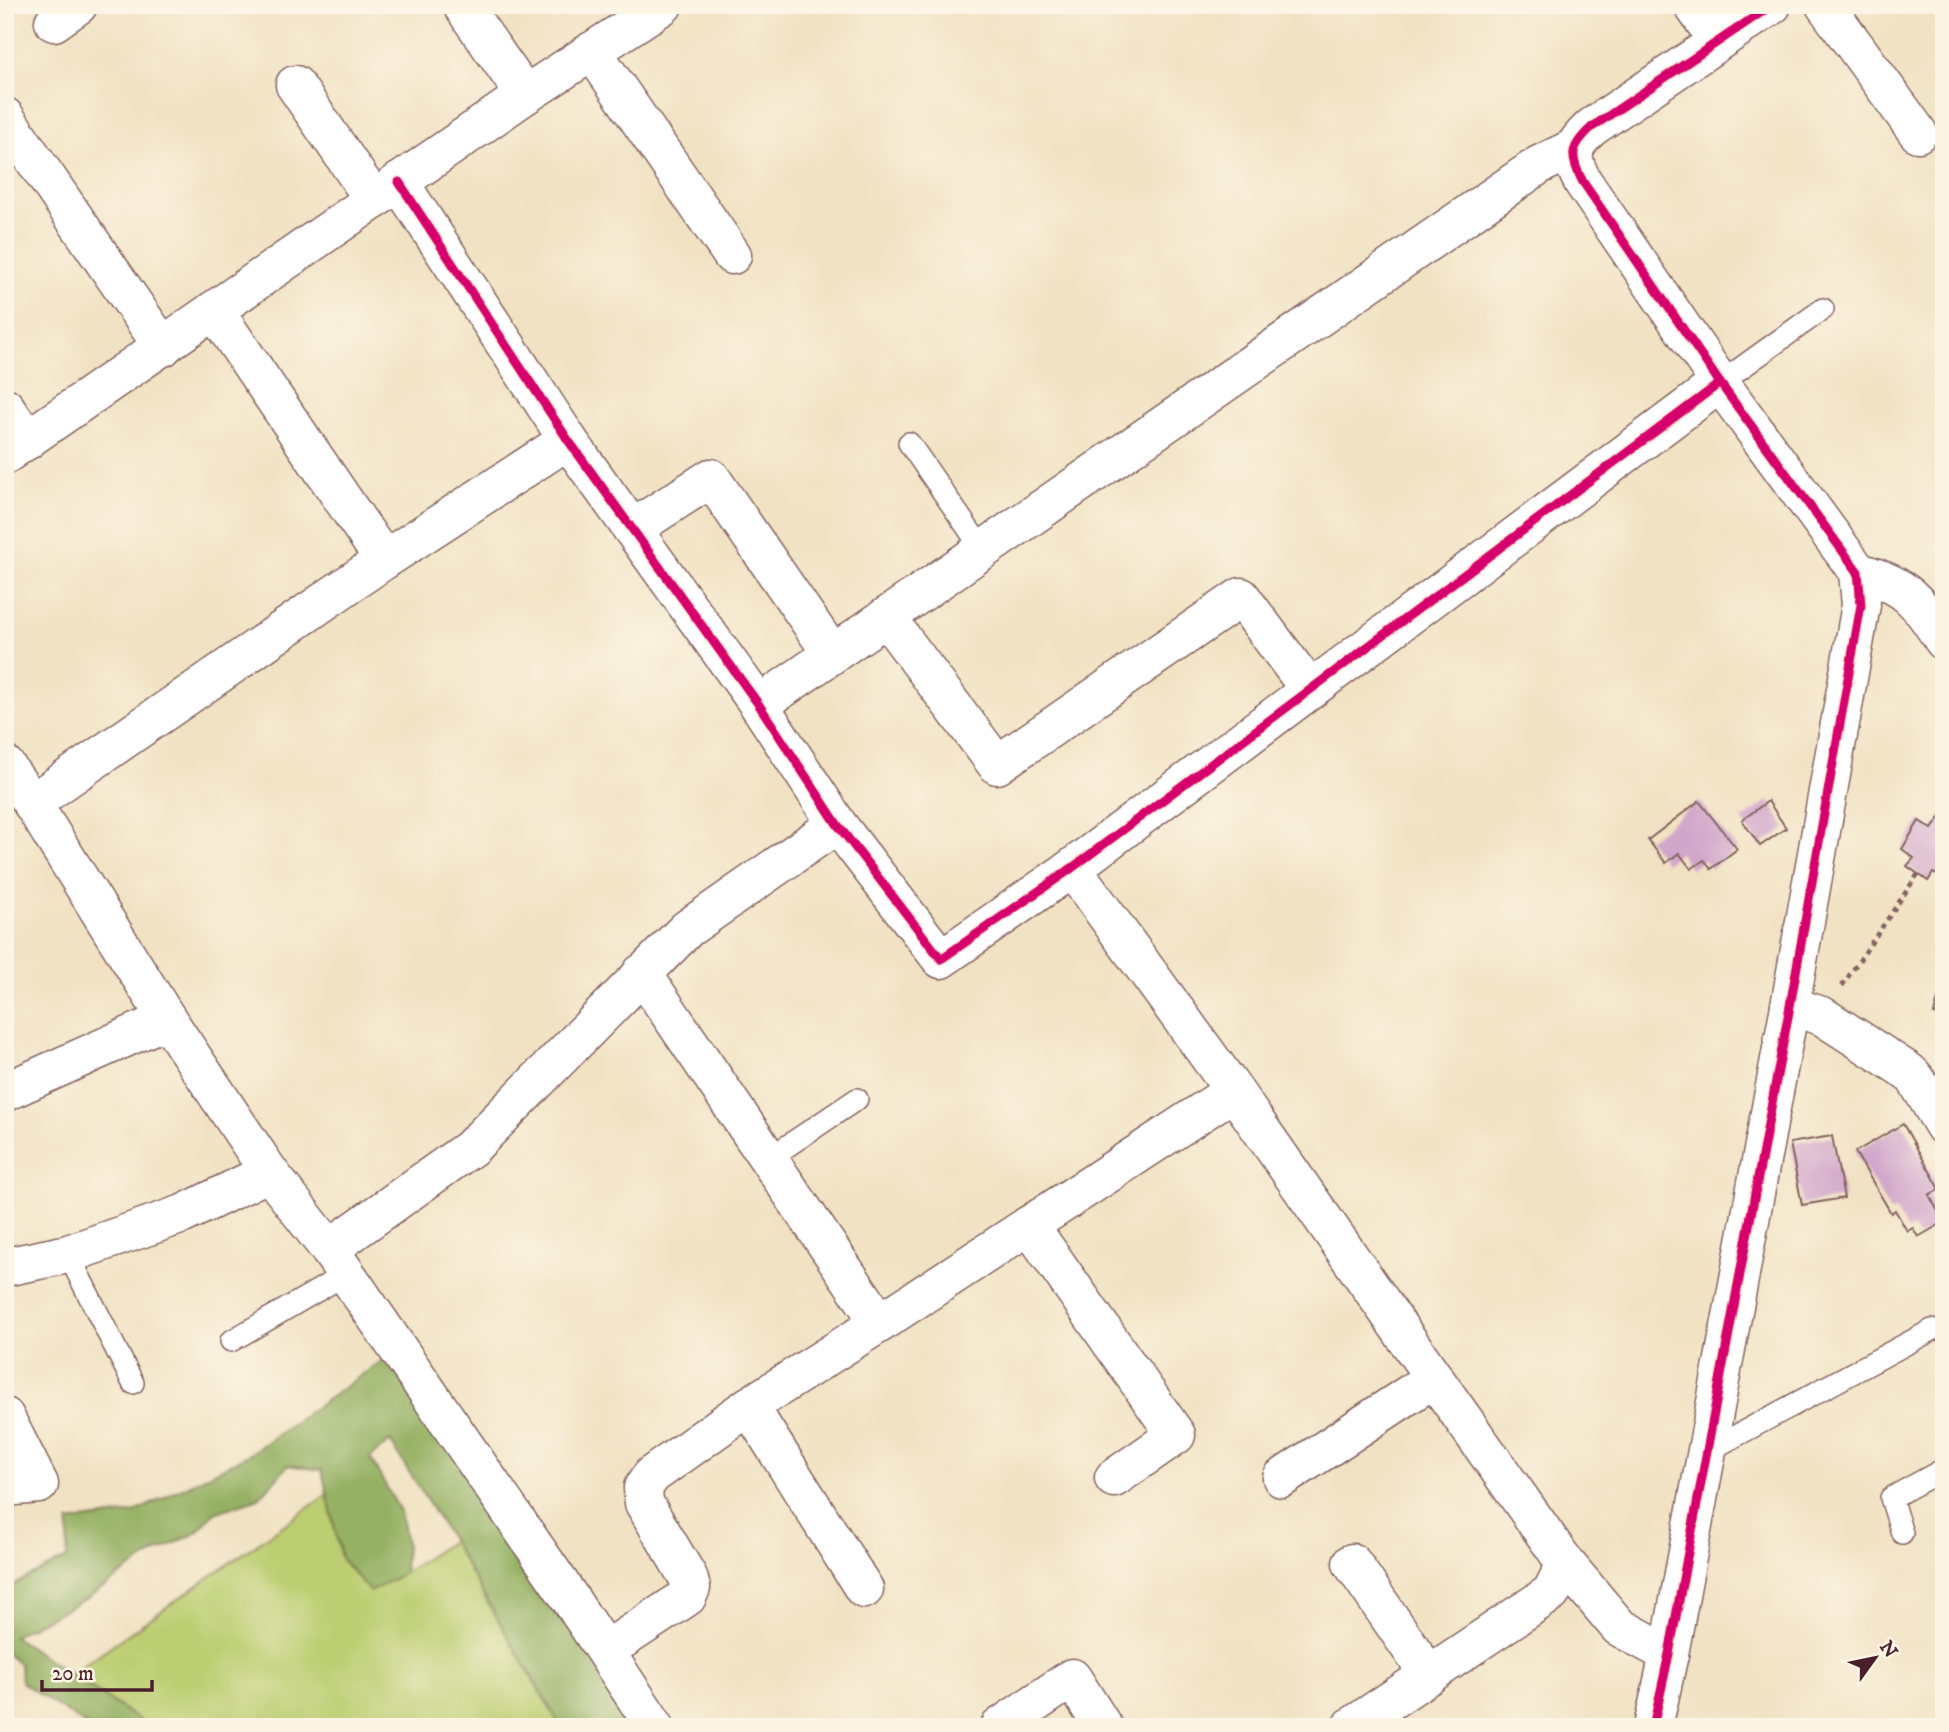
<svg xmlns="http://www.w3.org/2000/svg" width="1949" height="1732" font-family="'IM FELL DW Pica',serif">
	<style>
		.green { fill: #bcce71; stroke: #83764e; stroke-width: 2 }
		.forest { fill: #95b163; stroke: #706847; stroke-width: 2 }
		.building { fill: #d1a6cb }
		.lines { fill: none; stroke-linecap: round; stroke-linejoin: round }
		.lane-casing { stroke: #846360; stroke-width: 24 }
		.street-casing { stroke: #846360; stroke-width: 41 }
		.path { stroke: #846360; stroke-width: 4.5; stroke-dasharray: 5 5; stroke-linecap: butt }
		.lane { stroke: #fff; stroke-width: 21 }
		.street { stroke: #fff; stroke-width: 38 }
		.cycleway-casing { stroke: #fcf5e5; stroke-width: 13 }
		.cycleway { stroke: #d6006c; stroke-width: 9 }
	</style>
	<rect width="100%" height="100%" fill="#fcf5e5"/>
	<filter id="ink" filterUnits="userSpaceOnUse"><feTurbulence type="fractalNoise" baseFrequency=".0143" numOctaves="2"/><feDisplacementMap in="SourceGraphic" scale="14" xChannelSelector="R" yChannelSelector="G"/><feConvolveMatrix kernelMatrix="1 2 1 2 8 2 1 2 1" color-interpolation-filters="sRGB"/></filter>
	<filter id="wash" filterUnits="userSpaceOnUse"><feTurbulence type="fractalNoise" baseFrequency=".00686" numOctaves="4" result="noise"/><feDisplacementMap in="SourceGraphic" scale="28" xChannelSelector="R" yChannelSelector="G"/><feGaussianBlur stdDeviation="1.57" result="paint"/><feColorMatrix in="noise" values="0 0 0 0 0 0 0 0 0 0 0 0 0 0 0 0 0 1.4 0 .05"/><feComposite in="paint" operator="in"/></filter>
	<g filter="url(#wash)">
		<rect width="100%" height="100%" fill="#f1e2c3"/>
		<path class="green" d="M328,1494L335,1525L370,1592L404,1573L452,1541L561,1727H149L71,1674Z"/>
		<path class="forest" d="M393,1353L646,1727H561L452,1541L390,1441L370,1458L400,1511L406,1544L404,1573L370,1592L341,1558L322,1470L288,1465L259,1498L214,1513L196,1533L147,1557L89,1597L13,1636L149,1727H89L21,1682L20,1665L5,1652V1593L18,1582L67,1558L69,1522L134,1513L250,1454Z"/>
		<g id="blocks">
			<g class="building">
				<path d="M1699,801L1737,849L1711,869L1704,860L1691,869L1679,853L1666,863L1648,840Z"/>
				<path d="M1768,801L1786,828L1760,846L1742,820Z"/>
				<path d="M1944,812V875L1942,877L1933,873L1928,881L1907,866L1914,858L1902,849L1919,821L1932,829Z"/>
				<path d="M1943,980H1944V1016L1934,1014Z"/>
				<path d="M1903,1124L1940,1189L1929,1195L1944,1222L1918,1237L1913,1228L1907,1231L1895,1210L1891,1213L1855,1152Z"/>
				<path d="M1832,1136L1844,1198L1802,1205L1790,1143Z"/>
			</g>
		</g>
	</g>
	<g filter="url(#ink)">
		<use href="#blocks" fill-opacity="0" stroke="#846360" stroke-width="2"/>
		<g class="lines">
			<defs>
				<g id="lane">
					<path d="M1720,383L1823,309"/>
					<path d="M909,443L983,550"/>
					<path d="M768,1159L857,1099"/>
					<path d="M68,1254L133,1383"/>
					<path d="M231,1341L346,1274"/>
					<path d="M1706,1452L1932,1330"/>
					<path d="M1902,1533L1891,1498L1944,1469"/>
				</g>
				<g id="street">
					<path d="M462,5L525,95"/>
					<path d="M1693,5L1718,41"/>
					<path d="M1825,5L1918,133"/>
					<path d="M54,22L78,5"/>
					<path d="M592,51L732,255"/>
					<path d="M295,85L374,200"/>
					<path d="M5,117L163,347"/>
					<path d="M399,182L568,440L759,705L837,824L941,959L1072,868L1720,383"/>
					<path d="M214,310L384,560"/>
					<path d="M5,407L28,440"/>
					<path d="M5,455L525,95L663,5"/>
					<path d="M632,529L711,478L832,654"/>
					<path d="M1858,572C1907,585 1916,599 1944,641"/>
					<path d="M886,617L997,765L1241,597L1310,690"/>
					<path d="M759,705L1539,165L1574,148"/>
					<path d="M5,765L32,803L167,1019L269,1172L329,1249L565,1591L655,1727"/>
					<path d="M32,803L384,560L568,440"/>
					<path d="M1072,868L1234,1091L1434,1378L1566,1564L1619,1627L1669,1654"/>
					<path d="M642,973L880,1323"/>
					<path d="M1790,1006L1822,1016L1909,1072L1915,1078L1944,1126"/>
					<path d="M5,1092L167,1019"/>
					<path d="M1029,1225L1176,1435L1114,1478"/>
					<path d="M329,1249L472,1147L687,929L837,824"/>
					<path d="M5,1267L68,1254L183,1214L269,1172"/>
					<path d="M749,1406L864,1589"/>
					<path d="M5,1417L39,1484L5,1487"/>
					<path d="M1282,1478L1434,1378"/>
					<path d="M1352,1563L1429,1675"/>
					<path d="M605,1651L687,1597L691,1588L688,1577L644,1503L643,1488L652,1475L749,1406L880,1323L1234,1091"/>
					<path d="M1000,1727L1072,1678L1103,1727"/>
					<path d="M1351,1727L1551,1593L1566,1564"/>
					<path d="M1653,1727L1669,1654L1790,1006L1861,605L1858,572L1720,383L1583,182C1569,156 1570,147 1592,127L1772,5"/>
				</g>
			</defs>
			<use href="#lane" class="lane-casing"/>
			<use href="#street" class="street-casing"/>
			<path class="path" d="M1842,986L1918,874"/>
			<use href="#lane" class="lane"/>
			<use href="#street" class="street"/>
			<defs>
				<g id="cycleway">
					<path d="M399,182L568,440L759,705L837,824L941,959L1072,868L1720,383"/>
					<path d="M1653,1727L1669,1654L1790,1006L1861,605L1858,572L1720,383L1583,182C1569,156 1570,147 1592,127L1772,5"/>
				</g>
			</defs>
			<use href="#cycleway" class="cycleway-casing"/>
			<use href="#cycleway" class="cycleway"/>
		</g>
	</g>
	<rect width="1949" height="1732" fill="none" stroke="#fcf5e5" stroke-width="28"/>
	<g transform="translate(1875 1658) rotate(57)" stroke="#fcf5e5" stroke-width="5" paint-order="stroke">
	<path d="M0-5L12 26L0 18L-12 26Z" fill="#4a1f2b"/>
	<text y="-10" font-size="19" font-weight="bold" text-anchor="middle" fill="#4a1f2b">N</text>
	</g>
	<path d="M42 1680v10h110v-10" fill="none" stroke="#4a1f2b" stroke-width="3.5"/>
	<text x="52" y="1680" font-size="21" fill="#4a1f2b" stroke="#fcf5e5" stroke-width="5" paint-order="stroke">20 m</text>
</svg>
